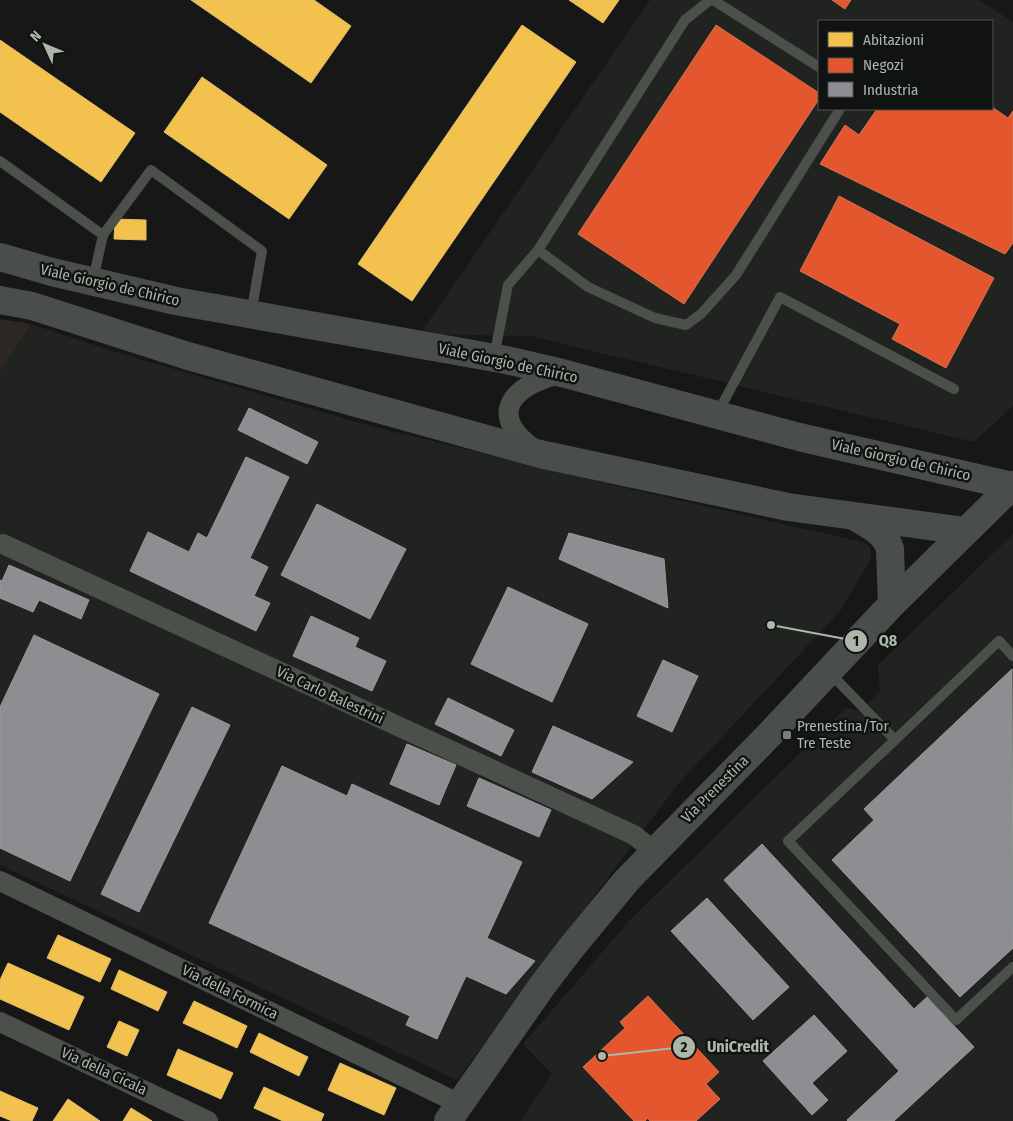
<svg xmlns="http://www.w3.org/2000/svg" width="1013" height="1121" font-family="'Fira Sans Condensed',sans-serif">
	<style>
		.built { fill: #212321; fill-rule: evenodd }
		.green { fill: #2d2724 }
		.homes { fill: #f2c14e; stroke: #ddbe69 }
		.shops { fill: #e4572e; stroke: #d37453 }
		.industry { fill: #8d8d92; stroke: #969a99 }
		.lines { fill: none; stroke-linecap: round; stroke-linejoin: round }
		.lane { stroke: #4c504b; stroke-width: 10 }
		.street { stroke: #4c504b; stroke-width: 20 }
		.secondary { stroke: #4a4e4a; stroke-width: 28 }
		.poi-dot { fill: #777f76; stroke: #111312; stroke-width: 2 }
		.labels { text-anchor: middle; stroke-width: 5; stroke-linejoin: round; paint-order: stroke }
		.street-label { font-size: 15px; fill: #abb7a9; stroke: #111312 }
		.poi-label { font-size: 15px; fill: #abb7a9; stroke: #111312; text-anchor: start }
		.leader { fill: none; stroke: #abb7a9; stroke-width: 2 }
		.callout-dot { fill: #abb7a9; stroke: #111312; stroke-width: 2 }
		.mark-label { font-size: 15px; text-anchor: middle; font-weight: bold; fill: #111 }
		.callout-label { font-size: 16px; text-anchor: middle; font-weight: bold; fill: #abb7a9; stroke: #111312; stroke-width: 5; stroke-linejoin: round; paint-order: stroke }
	</style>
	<rect width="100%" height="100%" fill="#171717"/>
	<g class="built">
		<path d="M650,0H979L1013,22V406L974,442L530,336L420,334ZM819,21H992V109H819Z"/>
		<path d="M31,324L112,351L374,427L651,494L863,542L870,547L871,559L841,610L678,784L457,1080L0,865V373Z"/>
		<path d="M1013,534V1121H520L552,1074L523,1044L630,920L846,708L860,711L880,691L878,665Z"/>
	</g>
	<path class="green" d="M0,319L31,324L0,373Z"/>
	<g class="homes">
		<path d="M191,0H314L351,26L311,83Z"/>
		<path d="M569,0H619L603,23Z"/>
		<path d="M522,25L576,62L412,301L358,264Z"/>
		<path d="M0,40L135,133L101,182L0,112Z"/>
		<path d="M202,77L327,165L289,219L164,132Z"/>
		<path d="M115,219L146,220V240L114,239Z"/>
		<path d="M58,935L111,959L100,982L47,958Z"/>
		<path d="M8,963L84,997L69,1030L0,999V980Z"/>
		<path d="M119,970L167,992L158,1011L111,989Z"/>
		<path d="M194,1001L247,1026L237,1048L183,1023Z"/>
		<path d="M119,1021L139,1030L127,1056L107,1047Z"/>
		<path d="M259,1033L308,1057L299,1076L250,1052Z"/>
		<path d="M178,1049L233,1073L221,1099L167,1075Z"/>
		<path d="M340,1063L396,1088L384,1115L328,1090Z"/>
		<path d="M264,1087L324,1114L321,1121H283L254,1108Z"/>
		<path d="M0,1091L38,1108L32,1121H12L0,1116Z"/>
		<path d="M68,1099L100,1121H53Z"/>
		<path d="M131,1108L152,1121H123Z"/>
	</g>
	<g class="shops">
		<path d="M832,0H851L845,9Z"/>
		<path d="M716,25L819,93V99L684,304L578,234Z"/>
		<path d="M992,107L1008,118L1013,111V243L1005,254L820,164L845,125L859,135L877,109H992Z"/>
		<path d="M839,196L994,278L946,368L892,339L900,324L800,271Z"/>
		<path d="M648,996L719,1072L706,1084L720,1099L696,1121H650L648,1118L645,1121H634L583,1067L625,1028L620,1022Z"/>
	</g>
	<g class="industry">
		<path d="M249,408L318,442L307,464L238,430Z"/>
		<path d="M246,457L289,477L250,558L268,567L254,596L270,603L256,631L130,571L148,532L189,552L198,533L207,538Z"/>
		<path d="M317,504L406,549L370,619L281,575Z"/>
		<path d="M569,533L664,559L668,608L559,559Z"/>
		<path d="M9,565L89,600L81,619L39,600L33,612L0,598V580L2,581Z"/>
		<path d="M508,587L588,624L552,702L471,664Z"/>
		<path d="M311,616L359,638L355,647L386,661L372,691L293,656Z"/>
		<path d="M34,635L159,694L70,881L0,848V707Z"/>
		<path d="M663,660L698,676L672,732L637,716Z"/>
		<path d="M1012,669L1013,948L960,997L832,860L874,820L864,809Z"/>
		<path d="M448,698L514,730L501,756L435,724Z"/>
		<path d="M192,707L230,725L139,912L101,894Z"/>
		<path d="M553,726L633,762L592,799L532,772Z"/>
		<path d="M407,744L456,765L439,805L390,784Z"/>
		<path d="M282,766L347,796L352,784L522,862L487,938L535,961L506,994L466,976L437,1039L406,1025L410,1016L209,923Z"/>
		<path d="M479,778L551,810L539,837L467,806Z"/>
		<path d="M762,844L914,1009L927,997L974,1047L894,1121H848L847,1120L899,1071L724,880Z"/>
		<path d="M707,898L789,987L753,1020L671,931Z"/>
		<path d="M814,1015L847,1051L812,1083L828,1100L812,1115L763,1061Z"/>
	</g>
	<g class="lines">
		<g class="lane">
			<path d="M713,0L819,67"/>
			<path d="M0,161L103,235L151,170L262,251L251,314"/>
			<path d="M538,250L685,20L710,0"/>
			<path d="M93,280L103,235"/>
			<path d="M494,357L508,285L538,250L588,287L655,318L686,325L701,314L736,275L840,109"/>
			<path d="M717,414L780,297L954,389"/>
			<path d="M829,672L895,740L788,841L956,1020L1013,967"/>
			<path d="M895,740L999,641L1013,656"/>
		</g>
		<g class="street">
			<path d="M534,449C485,413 514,385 560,374"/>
			<path d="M3,544L634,835L654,851"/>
			<path d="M0,881L460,1104"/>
			<path d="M0,1022L208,1121"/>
		</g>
		<g class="secondary">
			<path d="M0,257L52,272L176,301L506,360L562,373L799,437L1012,486"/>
			<path d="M0,300L32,306L188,356L540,454L788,507L965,531"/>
			<path d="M857,518C870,526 886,533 890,549L892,604"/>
			<path d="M448,1121L542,986L571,948L627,880L769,735L892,604L1013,485"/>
		</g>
	</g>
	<rect class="poi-dot" x="782" y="730" width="10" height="10" rx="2.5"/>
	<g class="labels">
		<g class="street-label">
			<text transform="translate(110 285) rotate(13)" y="5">Viale Giorgio de Chirico</text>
			<text transform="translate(508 363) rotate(12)" y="5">Viale Giorgio de Chirico</text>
			<text transform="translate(901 460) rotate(13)" y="5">Viale Giorgio de Chirico</text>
			<text transform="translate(330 695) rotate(25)" y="5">Via Carlo Balestrini</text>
			<text transform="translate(715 789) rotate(-45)" y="5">Via Prenestina</text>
			<text transform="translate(230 992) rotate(26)" y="5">Via della Formica</text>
			<text transform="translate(104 1071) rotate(25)" y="5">Via della Cicala</text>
		</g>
		<g class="poi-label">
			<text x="797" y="731">Prenestina/Tor<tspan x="797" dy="17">Tre Teste</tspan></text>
		</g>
	</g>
	<path class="leader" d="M771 625L856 641M602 1056L684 1047"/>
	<g class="callout-dot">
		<circle cx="771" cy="625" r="5"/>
		<circle cx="602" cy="1056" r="5"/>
		<circle cx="856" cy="641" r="12"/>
		<circle cx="684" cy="1047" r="12"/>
	</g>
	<g class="mark-label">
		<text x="856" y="646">1</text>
		<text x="684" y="1052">2</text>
	</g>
	<g class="callout-label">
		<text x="888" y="646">Q8</text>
		<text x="738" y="1052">UniCredit</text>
	</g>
	<rect x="818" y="20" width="175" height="90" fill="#111312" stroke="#4f554e"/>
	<rect x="828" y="32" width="25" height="15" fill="#f2c14e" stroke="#4f554e"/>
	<text x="863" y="45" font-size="15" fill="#abb7a9">Abitazioni</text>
	<rect x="828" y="58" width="25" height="15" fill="#e4572e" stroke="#4f554e"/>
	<text x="863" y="70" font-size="15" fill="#abb7a9">Negozi</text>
	<rect x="828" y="82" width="25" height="15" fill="#8d8d92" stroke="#4f554e"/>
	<text x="863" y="95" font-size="15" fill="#abb7a9">Industria</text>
	<g transform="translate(45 45) rotate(314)" stroke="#111312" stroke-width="4" paint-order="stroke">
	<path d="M0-4L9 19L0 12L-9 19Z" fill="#abb7a9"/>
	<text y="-8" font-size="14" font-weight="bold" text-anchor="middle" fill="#abb7a9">N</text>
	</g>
</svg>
